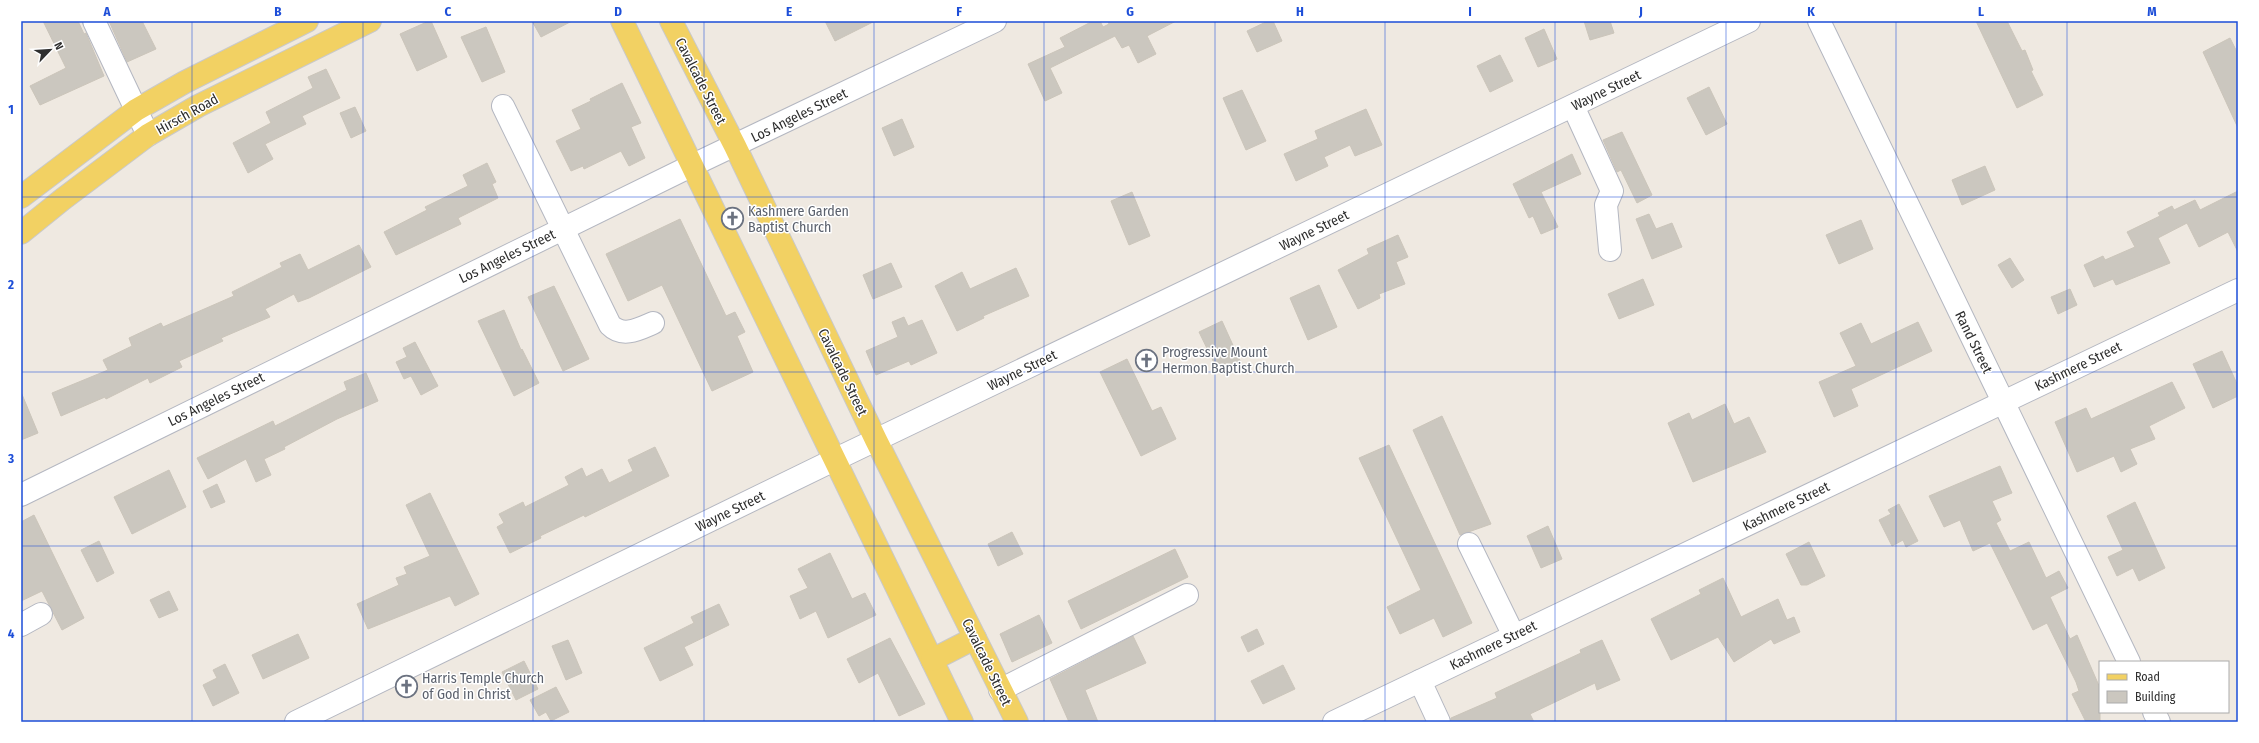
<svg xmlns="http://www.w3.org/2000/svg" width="2259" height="743" font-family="'Fira Sans Condensed',sans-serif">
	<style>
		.building { fill: #cbc7bf; stroke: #cbc5ba }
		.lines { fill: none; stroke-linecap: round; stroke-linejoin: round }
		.minor-casing { stroke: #b4b7c1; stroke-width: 24 }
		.major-casing { stroke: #c9c9c9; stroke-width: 24 }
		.minor { stroke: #fff; stroke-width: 22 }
		.major { stroke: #f2d163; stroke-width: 22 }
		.grid { fill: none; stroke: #1d4ed8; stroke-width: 1; stroke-opacity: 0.55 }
		.labels { text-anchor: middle; stroke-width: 3; stroke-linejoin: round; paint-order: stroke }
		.street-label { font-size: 14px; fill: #2e2e2e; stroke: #fff }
		.worship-label { font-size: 14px; fill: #5b616d; stroke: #fff; text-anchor: start }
		.neatline { fill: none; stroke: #1d4ed8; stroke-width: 1.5 }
		.grid-label { font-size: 13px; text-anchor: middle; font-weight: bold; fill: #1d4ed8 }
	</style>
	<rect width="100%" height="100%" fill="#efe9e1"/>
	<g class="building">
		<path d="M43,21H78L84,34L86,33L104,76L40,105L30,86L66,68Z"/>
		<path d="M109,21H142L156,49L127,62Z"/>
		<path d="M429,21H431L447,57L417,71L400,34Z"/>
		<path d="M532,21H572L541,37Z"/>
		<path d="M825,21H875L835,41Z"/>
		<path d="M1093,21H1100L1103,27L1109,24L1108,21H1176L1147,36L1156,54L1138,63L1129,45L1122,48L1115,36L1050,68L1062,93L1045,101L1028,64L1065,47L1060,38Z"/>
		<path d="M1268,21H1273L1282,41L1257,52L1247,31Z"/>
		<path d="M1584,21H1610L1614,33L1590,40Z"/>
		<path d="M1976,21H2007L2022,51L2025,50L2033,70L2031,71L2043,95L2017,108Z"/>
		<path d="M486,27L505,72L482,82L461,37Z"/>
		<path d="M1544,29L1557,59L1538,67L1525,38Z"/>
		<path d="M2230,38L2238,54V128L2203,52Z"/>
		<path d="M1500,55L1513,81L1490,92L1477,66Z"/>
		<path d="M326,69L340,98L302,116L306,124L265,144L273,159L248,173L233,143L271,123L266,112L313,88L308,77Z"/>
		<path d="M622,83L641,123L631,127L645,158L629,166L621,151L584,169L583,166L571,171L556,141L581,129L572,110L591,101L590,99Z"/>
		<path d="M1709,87L1727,124L1706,135L1687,98Z"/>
		<path d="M1242,90L1266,141L1246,150L1223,98Z"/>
		<path d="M355,107L366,131L351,138L340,113Z"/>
		<path d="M1366,109L1382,145L1355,156L1350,145L1324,157L1328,166L1296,181L1284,154L1318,139L1315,131Z"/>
		<path d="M902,119L914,147L894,156L882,128Z"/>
		<path d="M1622,132L1652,195L1637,203L1621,170L1617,172L1603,140Z"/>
		<path d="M1572,154L1581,174L1541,192L1558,227L1541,234L1533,216L1529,218L1513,184Z"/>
		<path d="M487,163L496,182L492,184L498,198L458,218L461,224L396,255L384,232L427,210L425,207L468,186L463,175Z"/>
		<path d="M1985,166L1995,190L1962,205L1952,180Z"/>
		<path d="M2238,191V252L2228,232L2199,247L2187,223L2158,238L2170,263L2116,285L2113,279L2094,287L2084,265L2103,256L2105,260L2135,247L2127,232L2160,216L2158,213L2172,206L2174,210L2195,200L2200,210Z"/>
		<path d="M1132,192L1150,236L1129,245L1111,201Z"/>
		<path d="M1649,214L1656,229L1672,223L1682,247L1652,259L1636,219Z"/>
		<path d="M680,219L726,316L735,312L745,332L737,336L753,372L712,391L662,285L628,301L606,254Z"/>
		<path d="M1861,220L1873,249L1839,264L1826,235Z"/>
		<path d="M1398,235L1408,257L1396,262L1405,284L1379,294L1380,298L1358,309L1338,270L1369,254L1367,249Z"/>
		<path d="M359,245L371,267L309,298L298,302L294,294L265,309L270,317L221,338L223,341L179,361L182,367L150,383L148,378L106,399L105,397L61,416L52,393L108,370L103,360L132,346L129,338L161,323L163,327L234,296L232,292L282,267L280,263L300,254L308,270Z"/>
		<path d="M2010,258L2024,280L2012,288L1998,265Z"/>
		<path d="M891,263L902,287L873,299L863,275Z"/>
		<path d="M1016,268L1029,296L983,316L984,318L957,331L935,286L962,272L970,289Z"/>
		<path d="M1643,279L1654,305L1619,319L1608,294Z"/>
		<path d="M1319,285L1337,327L1308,340L1290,298Z"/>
		<path d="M554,286L589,359L563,371L528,297Z"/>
		<path d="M2070,289L2077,305L2058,314L2051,297Z"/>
		<path d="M504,310L521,350L522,349L539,383L514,396L478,321Z"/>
		<path d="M904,317L908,326L922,320L937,353L911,365L909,361L876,375L866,351L898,337L892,322Z"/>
		<path d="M1222,321L1241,363L1219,373L1199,332Z"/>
		<path d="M1918,322L1932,351L1851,389L1858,406L1834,417L1819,382L1856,366L1840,333L1861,323L1871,344Z"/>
		<path d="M415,342L438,386L421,395L411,376L404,379L396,362L407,357L403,348Z"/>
		<path d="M2222,351L2238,386V396L2213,408L2193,364Z"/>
		<path d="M1127,359L1152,411L1161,407L1176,439L1141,456L1100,372Z"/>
		<path d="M366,373L378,401L337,419L284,447L285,449L264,459L271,475L256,482L246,459L208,479L197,458L273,421L275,426L347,390L344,382Z"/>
		<path d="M2172,382L2185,408L2149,426L2155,439L2130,449L2137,464L2121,472L2114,456L2077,472L2055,422L2086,408L2091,419Z"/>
		<path d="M21,392L38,433L21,440Z"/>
		<path d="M1725,404L1734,424L1749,417L1766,452L1693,482L1668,423L1689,413L1692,420Z"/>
		<path d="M1442,416L1491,524L1460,535L1413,430Z"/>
		<path d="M1389,445L1472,623L1443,637L1434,618L1400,634L1387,607L1421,590L1359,458Z"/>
		<path d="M655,447L669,476L585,517L584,515L540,536L541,538L510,553L497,527L504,523L499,514L523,502L525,507L569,485L565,477L582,468L586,477L602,469L609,483L633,471L628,460Z"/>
		<path d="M2000,466L2012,493L1992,501L2001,520L1996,523L2010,551L2029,542L2046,578L2059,571L2068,588L2050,597L2070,639L2077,635L2100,688V722H2086L2072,694L2079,691L2076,682L2047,623L2033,630L1990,543L1973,551L1960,520L1944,527L1929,496Z"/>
		<path d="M169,470L186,507L132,534L114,497Z"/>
		<path d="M217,484L225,502L211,508L203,491Z"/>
		<path d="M430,493L479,594L455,606L450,596L368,629L357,604L399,585L396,578L407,574L404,567L430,556L406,505Z"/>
		<path d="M2135,502L2165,568L2139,581L2133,568L2117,576L2108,557L2123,550L2107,516Z"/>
		<path d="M1899,504L1918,541L1906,547L1903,540L1892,546L1879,520L1891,514L1888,510Z"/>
		<path d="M34,515L84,618L62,630L42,591L21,601V522Z"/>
		<path d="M1548,526L1562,559L1541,568L1527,536Z"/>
		<path d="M1012,532L1023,554L998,566L988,544Z"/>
		<path d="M99,541L114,573L97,582L81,550Z"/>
		<path d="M1809,542L1825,576L1807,585H1801L1786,554Z"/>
		<path d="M1175,549L1188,577L1081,629L1068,601Z"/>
		<path d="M830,553L852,599L865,593L876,615L828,638L816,611L800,619L790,596L808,588L798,569Z"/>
		<path d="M1723,578L1741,617L1778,599L1787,620L1794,617L1800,632L1774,644L1771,639L1734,662L1718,637L1671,660L1651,619L1701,594L1699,590Z"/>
		<path d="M169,591L178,610L159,618L150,600Z"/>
		<path d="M719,604L729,625L684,647L693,665L660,681L644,648L694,623L691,617Z"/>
		<path d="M1039,615L1052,643L1012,662L1000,634Z"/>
		<path d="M1257,629L1264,644L1248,652L1241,637Z"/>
		<path d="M298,634L309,658L263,679L252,655Z"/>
		<path d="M1133,636L1146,663L1085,690L1098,722H1069L1050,679Z"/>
		<path d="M890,638L925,704L899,716L878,673L859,683L847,659Z"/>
		<path d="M568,640L582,673L566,680L552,646Z"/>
		<path d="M1602,640L1620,680L1597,690L1595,683L1530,714L1534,722H1451V718L1497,698L1495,693L1581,653L1580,650Z"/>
		<path d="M524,661L538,689L516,700L502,672Z"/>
		<path d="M225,664L239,693L213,706L203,685L217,678L213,670Z"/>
		<path d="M1283,665L1295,689L1263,704L1251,681Z"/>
		<path d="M556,687L569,712L551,721L546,712L539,716L530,700Z"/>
	</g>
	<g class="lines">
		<defs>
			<g id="minor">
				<path d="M94,21L148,135"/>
				<path d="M1819,21L2129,662"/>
				<path d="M503,106L610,325C623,338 639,329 653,323"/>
				<path d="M1573,106L1612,191L1606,205L1610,250"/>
				<path d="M21,495L693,165L995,21"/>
				<path d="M1469,544L1514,636"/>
				<path d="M21,625L41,614"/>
				<path d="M1420,681L1439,722"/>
				<path d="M1000,690L1187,595"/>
				<path d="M2154,712L2159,722"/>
				<path d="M296,722L834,460L1749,21"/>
				<path d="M1334,722L2238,290"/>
			</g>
			<g id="major">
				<path d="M622,21L962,722"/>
				<path d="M671,21L735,146L876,440L1017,722"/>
				<path d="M21,197L136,110L185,82L307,21"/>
				<path d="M21,233L63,199L148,135L198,106L370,21"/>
				<path d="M932,660L975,638"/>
			</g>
		</defs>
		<use href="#minor" class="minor-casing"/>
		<use href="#major" class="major-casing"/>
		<use href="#minor" class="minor"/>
		<use href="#major" class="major"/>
	</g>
	<path class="grid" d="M192,21V722M363,21V722M533,21V722M704,21V722M874,21V722M1044,21V722M1215,21V722M1385,21V722M1555,21V722M1726,21V722M1896,21V722M2067,21V722M21,197H2238M21,372H2238M21,546H2238"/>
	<defs>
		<symbol id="church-ring" viewBox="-11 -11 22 22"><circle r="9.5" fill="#fff" stroke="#6b7280" stroke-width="1.5"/><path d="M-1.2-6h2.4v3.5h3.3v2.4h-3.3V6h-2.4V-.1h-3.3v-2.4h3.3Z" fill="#6b7280"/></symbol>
	</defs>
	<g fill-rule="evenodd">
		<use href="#church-ring" x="720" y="206" width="25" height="25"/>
		<use href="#church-ring" x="1134" y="348" width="25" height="25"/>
		<use href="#church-ring" x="394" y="674" width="25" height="25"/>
	</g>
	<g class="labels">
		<g class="street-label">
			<text transform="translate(701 81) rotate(63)" y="5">Cavalcade Street</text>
			<text transform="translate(1606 90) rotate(-26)" y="5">Wayne Street</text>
			<text transform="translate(187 114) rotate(-29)" y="5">Hirsch Road</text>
			<text transform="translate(799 115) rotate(-26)" y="5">Los Angeles Street</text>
			<text transform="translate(1314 230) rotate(-26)" y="5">Wayne Street</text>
			<text transform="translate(507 256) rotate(-26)" y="5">Los Angeles Street</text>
			<text transform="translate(1974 342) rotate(64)" y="5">Rand Street</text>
			<text transform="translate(2078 366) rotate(-26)" y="5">Kashmere Street</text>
			<text transform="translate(1022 370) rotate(-26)" y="5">Wayne Street</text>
			<text transform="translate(843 372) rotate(64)" y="5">Cavalcade Street</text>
			<text transform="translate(216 399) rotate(-26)" y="5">Los Angeles Street</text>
			<text transform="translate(1786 506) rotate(-26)" y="5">Kashmere Street</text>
			<text transform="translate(730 511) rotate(-26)" y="5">Wayne Street</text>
			<text transform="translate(1493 645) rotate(-26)" y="5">Kashmere Street</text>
			<text transform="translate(987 662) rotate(64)" y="5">Cavalcade Street</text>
		</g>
		<g class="worship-label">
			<text x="748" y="216">Kashmere Garden<tspan x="748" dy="16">Baptist Church</tspan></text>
			<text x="1162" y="357">Progressive Mount<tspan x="1162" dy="16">Hermon Baptist Church</tspan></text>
			<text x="422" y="683">Harris Temple Church<tspan x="422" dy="16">of God in Christ</tspan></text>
		</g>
	</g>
	<rect width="2259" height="743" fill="none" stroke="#ffffff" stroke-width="44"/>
	<rect x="2099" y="661" width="130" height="52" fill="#ffffff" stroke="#ababab"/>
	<rect x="2107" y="674" width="20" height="6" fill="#f2d163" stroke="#ababab"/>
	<text x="2135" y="681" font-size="12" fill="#2e2e2e">Road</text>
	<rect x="2107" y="691" width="20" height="12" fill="#cbc7bf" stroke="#ababab"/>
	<text x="2135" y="701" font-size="12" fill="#2e2e2e">Building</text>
	<g transform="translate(50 50) rotate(65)" stroke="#ffffff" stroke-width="3" paint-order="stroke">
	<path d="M0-3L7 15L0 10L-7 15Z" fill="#2e2e2e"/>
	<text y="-6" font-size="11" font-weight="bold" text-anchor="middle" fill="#2e2e2e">N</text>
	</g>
	<rect x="22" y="22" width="2215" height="699" class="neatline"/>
	<g class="grid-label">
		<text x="107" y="16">A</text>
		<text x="278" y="16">B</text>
		<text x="448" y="16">C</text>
		<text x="618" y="16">D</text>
		<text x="789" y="16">E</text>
		<text x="959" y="16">F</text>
		<text x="1130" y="16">G</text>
		<text x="1300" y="16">H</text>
		<text x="1470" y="16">I</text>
		<text x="1641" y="16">J</text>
		<text x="1811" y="16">K</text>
		<text x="1981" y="16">L</text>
		<text x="2152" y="16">M</text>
		<text x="11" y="114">1</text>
		<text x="11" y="289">2</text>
		<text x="11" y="463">3</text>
		<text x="11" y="638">4</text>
	</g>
</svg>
